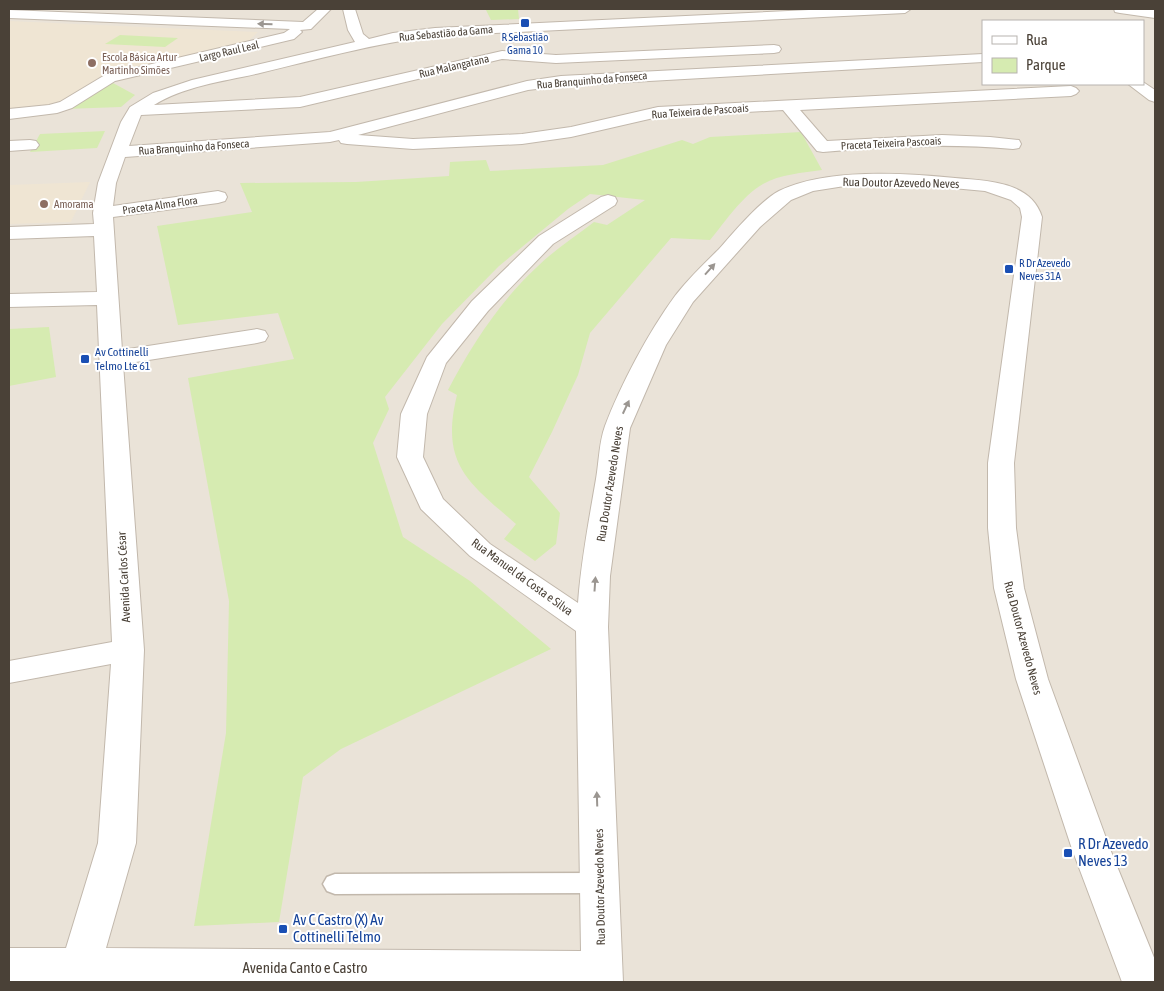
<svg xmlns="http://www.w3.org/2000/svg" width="1164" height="991" font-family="'Asap Condensed',sans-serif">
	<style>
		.residential { fill: #eae3d8; fill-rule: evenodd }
		.education { fill: #efe5d3 }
		.green { fill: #d6ebb1 }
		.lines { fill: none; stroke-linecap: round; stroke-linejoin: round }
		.lane-casing { stroke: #c2b8ac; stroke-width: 3 }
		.street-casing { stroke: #c2b8ac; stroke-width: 2 }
		.lane { fill: #fff; fill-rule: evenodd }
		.street { fill: #fff; fill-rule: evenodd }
		.oneway { fill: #9b9691 }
		.transit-dot { fill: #1a4fb4; stroke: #fff; stroke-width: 2 }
		.education-dot { fill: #8d6e63; stroke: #fff; stroke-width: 2 }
		.labels { text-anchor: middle; stroke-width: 4; stroke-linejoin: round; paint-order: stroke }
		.far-street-label { font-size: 11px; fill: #4a4137; stroke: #fff }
		.far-transit-label { font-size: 11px; fill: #164399; stroke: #fff }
		.far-education-label { font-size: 11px; fill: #785e54; stroke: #fff; text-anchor: start }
		.street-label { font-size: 12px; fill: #4a4137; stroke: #fff }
		.transit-label { font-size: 12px; fill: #164399; stroke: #fff; text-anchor: start }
		.near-transit-label { font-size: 15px; fill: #164399; stroke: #fff; text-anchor: start }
		.near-street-label { font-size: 15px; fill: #4a4137; stroke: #fff }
	</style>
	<rect width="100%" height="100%" fill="#f6f1ea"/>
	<path class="residential" d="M9,9H1155V982H9ZM983,21H1143V84H983Z"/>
	<g class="education">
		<path d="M9,21L258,32L241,48L111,78L51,110L9,112Z"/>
		<path d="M90,182L71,222L9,224V185Z"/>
	</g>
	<g class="green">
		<path d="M472,9H518L519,19L491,20L486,10H471Z"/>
		<path d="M120,35L178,38L165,47L105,44Z"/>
		<path d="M113,83L135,95L121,107L65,109Z"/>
		<path d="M105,131L97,148L30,152L40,134Z"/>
		<path d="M801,132L822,170C803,173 780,174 763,184C741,197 726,221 710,240L671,238L590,333L578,375L552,432L529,477L560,513L556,544L535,561L504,539L516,524C468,482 440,464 457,395L448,390C471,346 500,301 537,267C554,250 575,237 594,222L607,225L645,200L590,194L568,209L499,266L442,324L385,397L389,409L373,443L403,537L470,581L551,649L341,749L303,777L279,922L194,926L226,733L229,601L188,378L294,359L278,313L178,325L157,226L252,212L240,183L356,182L449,176L450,162L486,160L490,171L603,165L682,140L693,144L710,137Z"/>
		<path d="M49,327L56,377L9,386V329Z"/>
	</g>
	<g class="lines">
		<defs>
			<path id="lane" d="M600,873L608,876L612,883L608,890L600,893L335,894L327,891L323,884L327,877L335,874Z"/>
			<g id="street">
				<path d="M318,9H331L311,29L300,30L302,32L294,39L115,81L72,108L57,113L9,119V109L49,105L60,102L105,75L284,33L290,29L9,18V10L303,22Z"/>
				<path d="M343,9H355L363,34L369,39L393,33L435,28L830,9H911L905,13L435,36C376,43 318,59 260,73C225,81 184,86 154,105L300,97L502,51L556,55L774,45L779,46L781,49L779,52L774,53L556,63L502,59L300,107L141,115L129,146L330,132L527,81L561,76L983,54V62L561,86L528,90L358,135L413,139L522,134L571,127L658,107L1071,86L1076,88L1079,91L1076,94L1071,96L800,110L827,141L942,135L990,137L1019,140L1021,144L1019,148L1013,149C949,143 886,146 823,152L817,151L783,110L658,117L571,137L522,144L413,149L347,144L341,143L339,140L330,142L125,157L116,183L113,206L218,191L225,193L227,197L225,201L218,203L113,217L122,350L257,329L265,331L268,336L265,341L257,343L123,364L144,650L136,843L106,948L581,951L576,631L470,556L421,509L397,457L401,414L427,357L472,301L539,236L601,197L608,195L615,197L617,201L615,205L553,244L488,311L446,363L427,414L423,457L443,499L490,544L578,603C581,561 589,520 596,479C599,462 599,442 605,426C621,384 648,333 675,296C688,279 704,264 719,249C733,233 760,201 779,191C826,168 903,173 955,178C987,181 1031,181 1042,217L1014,463L1016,528L1024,588L1048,679L1110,849L1155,960V982H1122L1072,849L1016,679L994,588L988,528V463L1022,217L1020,208L1011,200L985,191L931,186L851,185L813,191L791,200L760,227L693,302L666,345L630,428L610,576L608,627L623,982H9V948H66L98,843L111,664L9,683V661L112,642L97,305L9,307V294L97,292L94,236L9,239V227L94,224L93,213L98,183L121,122L130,107L153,93L192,80L355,42L348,30Z"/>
				<path d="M1114,9L1155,10V18L1120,13L1115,12Z"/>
				<path d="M1143,82L1155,90V102L1149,100L1128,84H1143Z"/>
				<path d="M30,140L36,141L39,145L36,149L9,151V141Z"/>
			</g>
		</defs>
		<use href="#lane" class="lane-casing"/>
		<use href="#street" class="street-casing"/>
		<use href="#lane" class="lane"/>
		<use href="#street" class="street"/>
	</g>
	<defs><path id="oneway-solid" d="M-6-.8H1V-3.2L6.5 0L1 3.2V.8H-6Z" transform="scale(1.25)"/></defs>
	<g class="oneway">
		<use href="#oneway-solid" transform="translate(265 24) rotate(-178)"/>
		<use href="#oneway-solid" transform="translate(710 269) rotate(-48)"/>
		<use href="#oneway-solid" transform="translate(626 407) rotate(-65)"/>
		<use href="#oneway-solid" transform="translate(595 584) rotate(-86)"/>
		<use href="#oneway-solid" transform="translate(597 799) rotate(-92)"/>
	</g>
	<g class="transit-dot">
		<rect x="520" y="18" width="10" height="10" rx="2.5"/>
		<rect x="1004" y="264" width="10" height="10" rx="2.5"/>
		<rect x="80" y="354" width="10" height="10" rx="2.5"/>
		<rect x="1063" y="848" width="10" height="10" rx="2.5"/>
		<rect x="278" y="924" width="10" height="10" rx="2.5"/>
	</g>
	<g class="education-dot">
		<circle cx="92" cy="63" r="5"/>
		<circle cx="44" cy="204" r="5"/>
	</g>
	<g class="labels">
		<g class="far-street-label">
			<text transform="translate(446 33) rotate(-5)" y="4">Rua Sebastião da Gama</text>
			<text transform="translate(229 51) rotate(-13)" y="4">Largo Raul Leal</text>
			<text transform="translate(454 66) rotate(-13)" y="4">Rua Malangatana</text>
			<text transform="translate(592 80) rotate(-5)" y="4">Rua Branquinho da Fonseca</text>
			<text transform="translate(700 111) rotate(-4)" y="4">Rua Teixeira de Pascoais</text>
			<text transform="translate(891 143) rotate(-3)" y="4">Praceta Teixeira Pascoais</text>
			<text transform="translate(194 147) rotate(-4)" y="4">Rua Branquinho da Fonseca</text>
			<text transform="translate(160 205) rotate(-8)" y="4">Praceta Alma Flora</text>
		</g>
		<g class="far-transit-label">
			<text x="525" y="41">R Sebastião<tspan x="525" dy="13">Gama 10</tspan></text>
			<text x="1019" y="267" text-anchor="start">R Dr Azevedo<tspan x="1019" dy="13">Neves 31A</tspan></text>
		</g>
		<g class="far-education-label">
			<text x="102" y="61">Escola Básica Artur<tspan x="102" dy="13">Martinho Simões</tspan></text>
			<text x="54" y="208">Amorama</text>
		</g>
		<g class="street-label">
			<text transform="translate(901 183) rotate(1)" y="4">Rua Doutor Azevedo Neves</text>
			<text transform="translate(610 484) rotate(-81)" y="4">Rua Doutor Azevedo Neves</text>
			<text transform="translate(124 577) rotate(-93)" y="4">Avenida Carlos César</text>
			<text transform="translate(522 577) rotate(36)" y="4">Rua Manuel da Costa e Silva</text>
			<text transform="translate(1023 638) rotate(75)" y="4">Rua Doutor Azevedo Neves</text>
			<text transform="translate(600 887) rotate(-91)" y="4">Rua Doutor Azevedo Neves</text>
		</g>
		<g class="transit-label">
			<text x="95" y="356">Av Cottinelli<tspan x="95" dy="14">Telmo Lte 61</tspan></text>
		</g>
		<g class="near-transit-label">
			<text x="1078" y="849">R Dr Azevedo<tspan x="1078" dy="17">Neves 13</tspan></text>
			<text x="293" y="925">Av C Castro (X) Av<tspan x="293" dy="17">Cottinelli Telmo</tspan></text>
		</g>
		<g class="near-street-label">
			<text x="305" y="973">Avenida Canto e Castro</text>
		</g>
	</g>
	<rect width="1164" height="991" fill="none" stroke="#4a4137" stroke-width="20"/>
	<rect x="982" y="20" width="162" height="65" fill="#ffffff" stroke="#b7b3af"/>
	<rect x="992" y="36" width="25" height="8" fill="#ffffff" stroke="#b7b3af"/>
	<text x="1026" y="45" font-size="15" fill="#4a4137">Rua</text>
	<rect x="992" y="58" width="25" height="15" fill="#d6ebb1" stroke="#b7b3af"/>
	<text x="1026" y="70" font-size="15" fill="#4a4137">Parque</text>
</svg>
